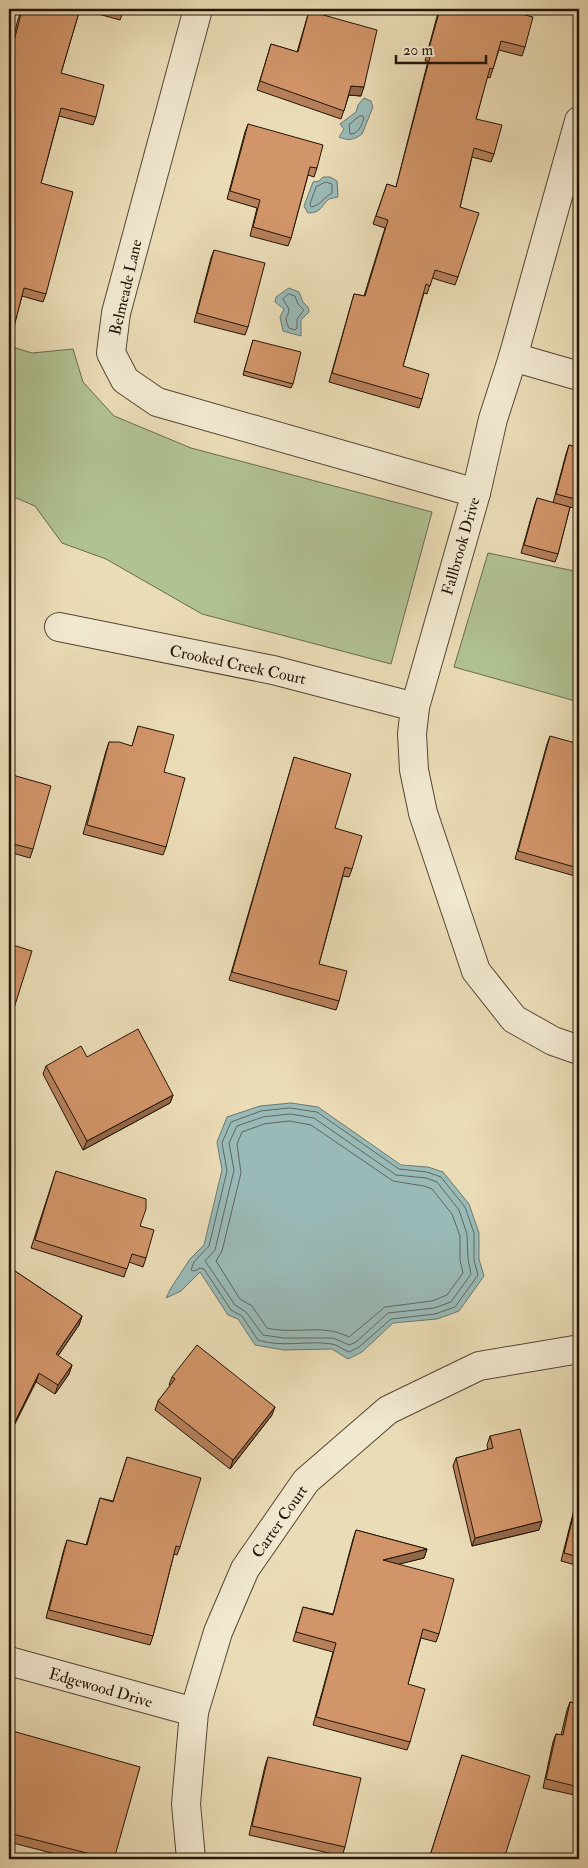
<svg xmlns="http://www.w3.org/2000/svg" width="588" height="1868" font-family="'IM FELL Double Pica',serif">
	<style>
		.green { fill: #b1c292; stroke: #6a6b4d }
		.water { fill: #9abab7; stroke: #6a7871 }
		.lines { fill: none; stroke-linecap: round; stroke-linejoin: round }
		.shore { stroke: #5e6760; stroke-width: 1 }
		.minor-casing { stroke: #544634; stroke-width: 30 }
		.minor { stroke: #f1e8d0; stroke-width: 28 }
		.wall { fill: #b5805a; stroke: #221408 }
		.shaded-wall { fill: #93684a; stroke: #221408 }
		.building { fill: #d29569; stroke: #221408 }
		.labels { text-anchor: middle; stroke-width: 4; stroke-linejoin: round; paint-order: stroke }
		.street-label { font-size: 16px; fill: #221408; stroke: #f1e8d0 }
	</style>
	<rect width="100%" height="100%" fill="#eadcb6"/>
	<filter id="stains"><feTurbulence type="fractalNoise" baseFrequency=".004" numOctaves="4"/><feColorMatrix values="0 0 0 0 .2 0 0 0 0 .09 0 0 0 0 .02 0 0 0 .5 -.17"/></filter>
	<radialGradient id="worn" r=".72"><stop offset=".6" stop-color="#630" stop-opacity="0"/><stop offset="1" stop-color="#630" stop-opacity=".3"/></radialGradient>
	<g class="green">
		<path d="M9,346L32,353L73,349L83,382L114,416L191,448L432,512L391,664L202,614L106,559L62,543L35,506L9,495Z"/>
		<path d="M488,553L579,572V702L454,667Z"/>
	</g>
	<g class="water">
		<path d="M364,98L371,101L373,107L362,134C354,140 348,141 339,137L344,129L340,124L356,112L358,105Z"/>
		<path d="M323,177H330L337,181L338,197C335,198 332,198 329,199C321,205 322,213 308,213L304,206L313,182L319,181Z"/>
		<path d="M289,288L299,292L303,302L308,307L309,312L301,320V336L283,331L280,317L284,309L275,302L276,297Z"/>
		<path d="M291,1103L318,1107L401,1165L428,1167L443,1172L469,1204L479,1233V1259L484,1276L459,1311L437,1319L393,1323L362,1352L348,1359L332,1349L284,1350L255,1345L238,1319L228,1315L200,1272L181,1291L166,1298L171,1288L190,1259L204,1245L222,1170L217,1142L227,1117L260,1106Z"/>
	</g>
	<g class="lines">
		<g class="shore">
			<path d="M360,116H363L364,118C361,126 359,134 350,134L349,125Z"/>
			<path d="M326,182L332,184V193C324,197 320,206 311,207L310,204L316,187Z"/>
			<path d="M289,294L295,296L298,304L304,310L297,319V328L295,330L289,328C283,315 288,320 289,309L283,299Z"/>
			<path d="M290,1108L317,1112L399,1169L427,1172L441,1177L465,1207L474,1233V1260L478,1275L455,1307L435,1314L391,1319L359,1347L349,1352C343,1350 338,1345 332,1344C307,1340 282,1348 258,1340L242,1316L231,1310L204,1269L200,1268L194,1271L191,1270L194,1262L209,1246L227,1171L222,1143L231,1122L261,1111Z"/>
			<path d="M291,1114L314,1118L396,1175L426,1178L437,1182L459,1210L467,1234L468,1259L471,1274L451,1302L434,1308L388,1313L356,1342L349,1345L333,1338H284L263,1335L246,1312L235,1305L205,1261L215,1250L224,1212L234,1170L229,1143L237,1126L263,1117Z"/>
			<path d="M290,1121L311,1125L393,1181L424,1186L432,1189L452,1214L460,1236V1260L463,1273L447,1295L432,1301L385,1307L349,1337C321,1323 296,1335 267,1328L252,1306L240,1299L216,1261L222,1251L241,1173L237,1144L242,1132L264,1124Z"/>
		</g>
		<defs>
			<g id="minor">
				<path d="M198,9L116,313L111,353L125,380L157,402L476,493"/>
				<path d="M579,121L513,357L493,419L476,493L415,707L412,734L414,770L423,813L476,971L514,1019L553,1041L579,1050"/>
				<path d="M513,357L579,376"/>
				<path d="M59,627L273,670L415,707"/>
				<path d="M9,1661L194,1712"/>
				<path d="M191,1859L186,1804L194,1712L218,1632L245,1569L306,1481L388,1410L479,1366L574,1350L579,1351"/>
			</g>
		</defs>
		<use href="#minor" class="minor-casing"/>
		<use href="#minor" class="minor"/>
	</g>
	<g class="wall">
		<path d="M26,9H124L120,20L80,9L61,73L96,117L93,125L59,116L41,183L46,294L43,302L22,296L11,335H9V57L18,19L22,10L25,11Z"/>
		<path d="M439,9H502L525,47L522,56L499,50L490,78L487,77L476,119L494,154L491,162L472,157L460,207L458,277L455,285L432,278L427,294L424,293L403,366L422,399L419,408L329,382L354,294L364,296L385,228L373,224L387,184L396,187L428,61H425Z"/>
		<path d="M309,11L361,96L349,95L341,119L257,90L271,44L297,52Z"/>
		<path d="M248,124L317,168L314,177L308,175L291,238L288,246L250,236L257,208L227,199L245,132Z"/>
		<path d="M214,250L248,327L245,335L194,322L211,258Z"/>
		<path d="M253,340L293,384L291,388L243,375Z"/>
		<path d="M569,445L579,448V510L570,507L558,554L555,562L521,553L534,507L537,498L553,503L566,454Z"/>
		<path d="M138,726L164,772L166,847L163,855L83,834L106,751L109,742L132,746Z"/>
		<path d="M550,736L579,864L575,876L515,859L547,744Z"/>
		<path d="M294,757L335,828L352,869L349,877L343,876L319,964L339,1001L336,1010L229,980Z"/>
		<path d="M9,774L33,849L30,858L9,852Z"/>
		<path d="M87,1057L173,1095L170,1103L83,1150L43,1074L46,1066Z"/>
		<path d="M56,1171L140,1226L146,1258L143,1267L129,1262L124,1277L31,1248Z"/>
		<path d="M9,1267L82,1316L79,1325L58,1356L72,1365L69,1374L55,1394L36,1382Z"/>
		<path d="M172,1377L272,1415L230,1469L155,1410L158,1401L170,1386L169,1385Z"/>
		<path d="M490,1436L539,1530L472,1546L453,1466L456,1458L488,1450L487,1445Z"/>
		<path d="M127,1457L180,1547L177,1555L174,1554L153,1636L150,1645L46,1618L64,1549L67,1540L86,1545L100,1498L113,1501Z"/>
		<path d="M579,1490V1566L561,1561Z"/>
		<path d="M356,1530L427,1549L424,1558L398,1564L439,1634L436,1642L421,1638L408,1684L410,1742L407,1750L313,1725L333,1652L293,1641L303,1607L333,1614L353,1539Z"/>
		<path d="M570,1702L579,1704V1796L543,1788L553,1742L556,1734L561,1735L567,1710Z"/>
		<path d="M9,1730L114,1859H75L9,1842Z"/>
		<path d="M462,1755L504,1859H429Z"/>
		<path d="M268,1757L345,1847L342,1856L249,1835L265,1766Z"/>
	</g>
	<g class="shaded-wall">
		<path d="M351,86L364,87L361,96L348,95Z"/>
		<path d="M173,1095L170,1103L83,1150L87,1141Z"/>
		<path d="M82,1316L79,1325L53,1363L56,1354Z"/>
		<path d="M72,1365L69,1374L55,1394L58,1385Z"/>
		<path d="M39,1373L36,1382L9,1436V1434Z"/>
		<path d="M275,1407L272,1415L230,1469L233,1460Z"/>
		<path d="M542,1521L539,1530L472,1546L475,1538Z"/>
		<path d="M427,1549L424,1558L380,1569L383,1560Z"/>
	</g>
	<g class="building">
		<path d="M27,9H80L61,73L104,85L96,117L61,108L41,183L73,192L46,294L24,288L14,327L9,326V60L22,10L26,11Z"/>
		<path d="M113,9H124L123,11Z"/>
		<path d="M440,9H502L533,17L525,47L501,41L493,69L490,68L476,119L502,125L494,154L474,148L460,207L479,213L458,277L435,270L430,286L426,284L403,366L429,374L422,399L332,373L354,294L365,296L388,220L376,216L387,184L396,187L431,53L428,52Z"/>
		<path d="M309,11L377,30L364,87L351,86L344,111L260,81L271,44L298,52Z"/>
		<path d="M248,124L323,145L317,168L310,167L291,238L253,227L260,200L230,191Z"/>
		<path d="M214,250L265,263L248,327L197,313Z"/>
		<path d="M253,340L301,352L293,384L244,371Z"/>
		<path d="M569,445L579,448V500L556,494Z"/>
		<path d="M537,498L570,507L558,554L524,545Z"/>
		<path d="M138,726L174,735L164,772L185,778L166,847L87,825L109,742H119L132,746Z"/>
		<path d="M550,736L579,744V864L578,868L518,851Z"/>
		<path d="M294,757L351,774L335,828L362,836L352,869L345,867L319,964L347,971L339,1001L232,972Z"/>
		<path d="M9,774L51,786L33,849L9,843Z"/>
		<path d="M13,945L32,951L9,1024V957Z"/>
		<path d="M138,1029L173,1095L87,1141L46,1066L81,1046L87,1057Z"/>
		<path d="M9,1048L13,1050L9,1063Z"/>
		<path d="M56,1171L146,1199V1209L140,1226L154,1230L146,1258L132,1254L127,1269L35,1240Z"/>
		<path d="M9,1267L82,1316L56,1354L72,1365L58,1385L39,1373L9,1434Z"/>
		<path d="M197,1345L275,1407L233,1460L158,1401L175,1379L172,1377Z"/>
		<path d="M520,1429L542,1521L475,1538L456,1458L493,1448L490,1436Z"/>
		<path d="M127,1457L201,1478L180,1547L176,1546L153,1636L49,1610L67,1540L87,1545L100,1498L113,1502Z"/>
		<path d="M579,1493V1557L564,1553Z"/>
		<path d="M356,1530L427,1549L383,1560L454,1579L439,1634L423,1629L408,1684L425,1689L410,1742L316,1717L336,1643L296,1632L303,1607L333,1615Z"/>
		<path d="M570,1702L579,1704V1787L546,1779L556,1734L563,1735Z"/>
		<path d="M9,1730L140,1767L114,1859H110L9,1833Z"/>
		<path d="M462,1755L530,1776L504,1859H473L465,1857L464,1859H429Z"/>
		<path d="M268,1757L361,1778L345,1847L252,1826Z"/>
	</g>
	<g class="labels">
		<g class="street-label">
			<text transform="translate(125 287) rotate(-77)" y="6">Belmeade Lane</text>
			<text transform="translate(460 546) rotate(-74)" y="6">Fallbrook Drive</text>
			<text transform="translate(238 664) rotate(12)" y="6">Crooked Creek Court</text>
			<text transform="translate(279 1521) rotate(-55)" y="6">Carter Court</text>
			<text transform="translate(101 1687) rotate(16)" y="6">Edgewood Drive</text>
		</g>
	</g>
	<rect width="588" height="1868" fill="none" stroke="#eadcb6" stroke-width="30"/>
	<rect x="10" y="10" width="568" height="1848" fill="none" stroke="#221408" stroke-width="2.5"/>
	<rect x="15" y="15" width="558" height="1838" fill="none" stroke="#221408"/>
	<path d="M396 55v8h90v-8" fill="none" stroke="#221408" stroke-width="2.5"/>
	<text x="403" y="55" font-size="15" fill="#221408" stroke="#f1e8d0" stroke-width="4" paint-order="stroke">20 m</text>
	<rect width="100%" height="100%" filter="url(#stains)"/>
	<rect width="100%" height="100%" fill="url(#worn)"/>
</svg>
